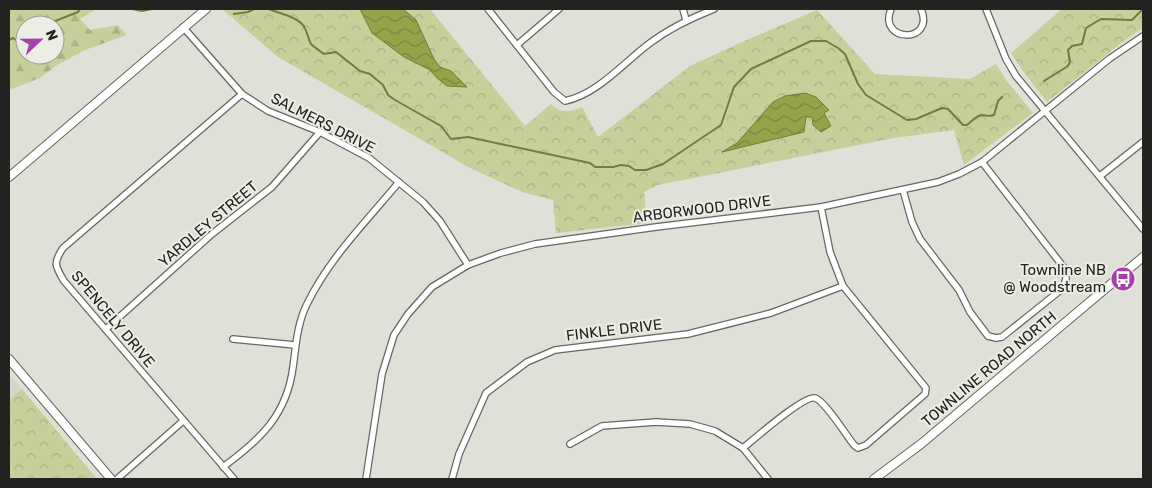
<svg xmlns="http://www.w3.org/2000/svg" width="1152" height="488" font-family="Rubik,sans-serif">
	<style>
		.built { fill: #d3d6c8 }
		.forest { fill: url(#forest-firs); fill-rule: evenodd }
		.park { fill: url(#park-crowns) }
		.water { fill: url(#water-waves); stroke: #727d3c }
		.lines { fill: none; stroke-linecap: round; stroke-linejoin: round }
		.stream { stroke: #727d3c; stroke-width: 2 }
		.street-casing { stroke: #656760; stroke-width: 8 }
		.secondary-casing { stroke: #656760; stroke-width: 10 }
		.street { stroke: #fff; stroke-width: 5.5 }
		.secondary { stroke: #fff; stroke-width: 8 }
		.labels { text-anchor: middle; stroke-width: 4; stroke-linejoin: round; paint-order: stroke }
		.street-label { font-size: 15px; fill: #232421; stroke: #eceee6 }
		.poi-label { font-size: 15px; fill: #232421; stroke: #eceee6; text-anchor: end }
	</style>
	<defs>
		<pattern id="forest-firs" width="22" height="20" patternUnits="userSpaceOnUse" patternTransform="scale(1.25)"><rect width="22" height="20" fill="#c5d09b"/><path d="M5 1l3.5 6h-7zM16 11l3.5 6h-7z" fill="#a9b285"/></pattern>
		<pattern id="park-crowns" width="20" height="18" patternUnits="userSpaceOnUse" patternTransform="scale(1.25)"><rect width="20" height="18" fill="#c5d09b"/><path d="M2 6a3 3 0 1 1 6 0M12 15a3 3 0 1 1 6 0" fill="none" stroke="#a9b285"/></pattern>
		<pattern id="water-waves" width="16" height="10" patternUnits="userSpaceOnUse" patternTransform="scale(1.25)"><rect width="16" height="10" fill="#94a348"/><path d="M0 5q4-4 8 0t8 0" fill="none" stroke="#78853c"/></pattern>
	</defs>
	<rect width="100%" height="100%" fill="#dfe1d9"/>
	<path class="built" d="M9,375L22,389L9,400Z"/>
	<path class="forest" d="M9,9H96L80,19L90,30L118,25L127,35L85,50L57,65L40,78L9,90ZM25,25H55V55H25Z"/>
	<g class="park">
		<path d="M222,9H430L525,126L551,104C561,114 570,112 582,107L598,137L690,66L742,42L817,10L875,74L970,79L996,64L1006,80L1033,113L964,165L954,130L894,138L658,185L644,192L647,223L556,233L553,200L522,192L470,168L278,57Z"/>
		<path d="M1062,9H1143V28L1125,40L1047,102L1022,70L1011,53Z"/>
		<path d="M22,389L97,479H9V400Z"/>
	</g>
	<g class="water">
		<path d="M360,9H403L416,20L434,59L440,67L451,71L467,87L447,86L437,78L430,70L404,57L372,33Z"/>
		<path d="M805,93L816,97L829,110L824,113L831,126L821,132L813,125L812,117H806L804,132L722,152L737,143L773,102L785,96Z"/>
	</g>
	<g class="lines">
		<g class="stream">
			<path d="M132,9L142,11L152,9"/>
			<path d="M269,9C280,14 292,15 301,23C308,29 307,38 311,44C315,48 320,51 324,54L336,52L360,71L370,74L383,85L388,95L395,100L441,126L451,139L468,137L590,163L595,167H613L621,165L629,166L635,170H646L663,164L721,125L734,87L751,69L811,41H826L838,48L845,54L858,84L866,95L907,120L916,119L942,108L948,109L963,125H967C971,122 976,116 981,115C986,115 988,117 994,115L998,101L1002,97"/>
			<path d="M234,14L248,12L254,9"/>
			<path d="M45,25L78,12L80,9"/>
			<path d="M9,40L13,38L20,43L25,37"/>
			<path d="M1044,81L1068,66L1070,62L1068,50L1072,46L1082,44L1086,28L1101,19L1132,20L1143,9"/>
		</g>
		<defs>
			<g id="street">
				<path d="M488,9L554,92L565,101C598,94 623,63 650,43C670,28 691,18 714,9"/>
				<path d="M683,9L686,20"/>
				<path d="M891,9C877,43 936,44 921,9"/>
				<path d="M986,9L1006,59L1016,76L1143,229"/>
				<path d="M183,27L242,94L268,111L320,132L369,158L423,202L440,221L468,265"/>
				<path d="M517,45L559,9"/>
				<path d="M1100,176L1143,142"/>
				<path d="M903,190L912,222L920,239L959,290L970,312L988,336L996,338L1002,337L1062,289C1066,281 1067,278 1065,269L982,162"/>
				<path d="M106,329L212,234L272,187L320,132"/>
				<path d="M233,339L295,345"/>
				<path d="M570,444L602,426L656,422L690,424L715,431L743,448L768,479"/>
				<path d="M743,448C753,440 804,395 815,398C825,401 846,435 854,445L858,448L866,445L925,394L926,388L843,286L830,252L821,207"/>
				<path d="M223,467C260,440 287,415 293,367C296,346 297,324 307,304C330,257 366,222 399,182"/>
				<path d="M117,479L183,421"/>
				<path d="M234,479L64,281C55,266 53,263 63,248L242,94"/>
				<path d="M366,479L382,374L394,335L408,314L432,287L468,265L501,253L535,244L656,227L821,207L938,182L959,174L982,162L1109,59L1143,36"/>
				<path d="M452,479L459,454L486,393L527,362L555,350L688,334L771,313L843,286"/>
			</g>
			<g id="secondary">
				<path d="M9,177L206,9"/>
				<path d="M9,359L111,479"/>
				<path d="M874,479L921,444L1143,257"/>
			</g>
		</defs>
		<use href="#street" class="street-casing"/>
		<use href="#secondary" class="secondary-casing"/>
		<use href="#street" class="street"/>
		<use href="#secondary" class="secondary"/>
	</g>
	<defs>
		<symbol id="bus-disc" viewBox="-11 -11 22 22"><circle r="9.5" fill="#a641a7" stroke="#eceee6"/><path d="M-5-6H5V4H4V6H2V4H-2V6H-4V4H-5ZM-3.5-4V0h7V-4ZM-3.5 1.2v1.5H-2V1.2ZM2 1.2v1.5H3.5V1.2Z" fill="#fff"/></symbol>
	</defs>
	<g fill-rule="evenodd">
		<use href="#bus-disc" x="1109" y="265" width="28" height="28"/>
	</g>
	<g class="labels">
		<g class="street-label">
			<text transform="translate(323 123) rotate(27)" y="5">SALMERS DRIVE</text>
			<text transform="translate(702 209) rotate(-7)" y="5">ARBORWOOD DRIVE</text>
			<text transform="translate(208 224) rotate(-40)" y="5">YARDLEY STREET</text>
			<text transform="translate(113 319) rotate(50)" y="5">SPENCELY DRIVE</text>
			<text transform="translate(614 330) rotate(-7)" y="5">FINKLE DRIVE</text>
			<text transform="translate(989 369) rotate(-40)" y="5">TOWNLINE ROAD NORTH</text>
		</g>
		<g class="poi-label">
			<text x="1106" y="275">Townline NB<tspan x="1106" dy="17">@ Woodstream</tspan></text>
		</g>
	</g>
	<rect width="1152" height="488" fill="none" stroke="#232421" stroke-width="20"/>
	<g transform="translate(40 40) rotate(68)"><circle r="24" fill="#eceee6" stroke="#9c9d97"/>
	<path d="M0-4L9 19L0 12L-9 19Z" fill="#a641a7"/>
	<text y="-8" font-size="14" font-weight="bold" text-anchor="middle" fill="#232421">N</text>
	</g>
</svg>
